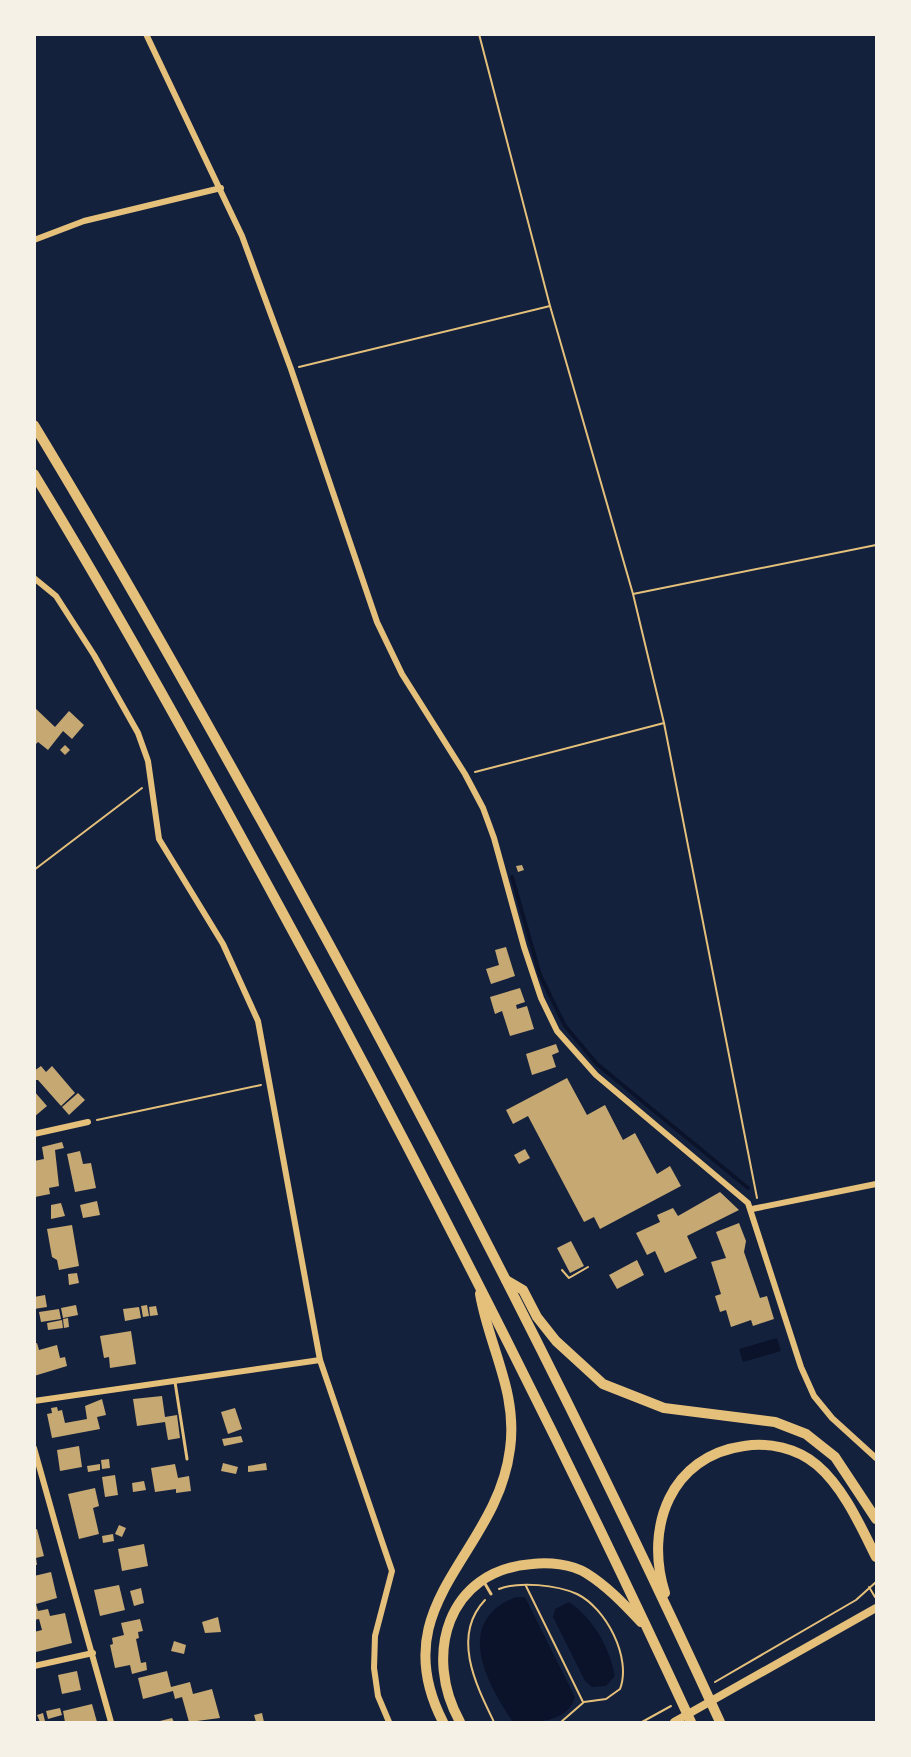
<svg xmlns="http://www.w3.org/2000/svg" width="911" height="1757" font-family="'DM Sans',sans-serif">
	<style>
		.water { fill: #0b132b }
		.lines { fill: none; stroke-linecap: round; stroke-linejoin: round }
		.stream { stroke: #0b132b; stroke-width: 4 }
		.building { fill: #c6a872 }
		.path { stroke: #e5c07b; stroke-width: 2 }
		.service { stroke: #e5c07b; stroke-width: 3 }
		.minor { stroke: #e5c07b; stroke-width: 6 }
		.secondary { stroke: #e5c07b; stroke-width: 8 }
		.motorway { stroke: #e5c07b; stroke-width: 10 }
	</style>
	<rect width="100%" height="100%" fill="#14213d"/>
	<g class="water">
		<path d="M777,1338L781,1351L743,1362L739,1349Z"/>
		<path d="M516,1597H525L575,1697C568,1723 534,1723 513,1722C486,1683 453,1621 516,1597Z"/>
		<path d="M569,1602C594,1619 609,1647 615,1676L606,1686L592,1687L585,1681L553,1617L555,1609Z"/>
	</g>
	<g class="lines">
		<path class="stream" d="M512,877L540,975L565,1026L597,1064L748,1188"/>
	</g>
	<g class="building">
		<path d="M34,707L55,727L69,711L84,725L72,739L63,731L48,750L38,742L34,746Z"/>
		<path d="M65,745L70,750L65,755L60,750Z"/>
		<path d="M522,865L524,870L518,872L516,866Z"/>
		<path d="M506,947L515,976L491,984L486,969L499,965L495,950Z"/>
		<path d="M520,988L525,1002L516,1005L517,1009L527,1006L534,1029L510,1036L502,1011L495,1014L490,997Z"/>
		<path d="M556,1044L559,1052L552,1055L556,1067L532,1075L526,1054Z"/>
		<path d="M41,1066L46,1072L52,1066L75,1093L61,1106L38,1080H34V1071Z"/>
		<path d="M567,1078L587,1115L605,1105L623,1140L635,1133L657,1174L670,1166L681,1186L600,1229L594,1217L584,1222L528,1116L513,1124L506,1110Z"/>
		<path d="M34,1091L47,1106L34,1117Z"/>
		<path d="M78,1093L85,1100L69,1115L62,1107Z"/>
		<path d="M62,1142L64,1148L55,1150L59,1186L49,1188L50,1194L35,1197L34,1161L44,1159L42,1147Z"/>
		<path d="M525,1149L530,1158L519,1164L514,1155Z"/>
		<path d="M80,1151L83,1164L91,1163L96,1188L75,1192L67,1154Z"/>
		<path d="M720,1192L739,1210L687,1236L697,1258L665,1273L655,1251L647,1255L636,1233L660,1222L657,1215L673,1208L678,1216Z"/>
		<path d="M97,1201L100,1215L83,1218L80,1205Z"/>
		<path d="M61,1203L65,1216L51,1219V1205Z"/>
		<path d="M739,1223L746,1241L744,1252L760,1298L767,1296L774,1319L753,1326L751,1320L731,1327L726,1310L720,1312L715,1296L721,1294L711,1262L726,1258L716,1232Z"/>
		<path d="M72,1225L79,1266L59,1270L57,1260L52,1257L47,1229Z"/>
		<path d="M571,1241L584,1266L570,1273L557,1248Z"/>
		<path d="M637,1260L644,1275L617,1289L609,1275Z"/>
		<path d="M77,1273L79,1283L69,1285L68,1274Z"/>
		<path d="M45,1295L47,1307L34,1309V1297Z"/>
		<path d="M76,1305L78,1315L63,1318L61,1308Z"/>
		<path d="M147,1305L149,1316L143,1317L141,1306Z"/>
		<path d="M156,1306L158,1315L150,1316L149,1307Z"/>
		<path d="M139,1307L141,1318L125,1321L123,1309Z"/>
		<path d="M59,1309L61,1319L41,1322L39,1312Z"/>
		<path d="M68,1318L69,1327L64,1328L63,1319Z"/>
		<path d="M62,1320L63,1328L48,1330L47,1323Z"/>
		<path d="M131,1331L136,1364L110,1368L109,1357L104,1358L100,1336Z"/>
		<path d="M37,1343L39,1350L57,1345L60,1358L65,1357L67,1366L34,1376V1344Z"/>
		<path d="M162,1396L165,1417L177,1415L180,1438L168,1440L165,1422L137,1426L133,1399Z"/>
		<path d="M102,1399L106,1415L97,1417L100,1429L52,1438L47,1414L52,1413L51,1408L57,1407L58,1411L62,1410L65,1423L87,1419L85,1406Z"/>
		<path d="M235,1408L242,1429L228,1434L221,1412Z"/>
		<path d="M241,1436L243,1442L224,1446L222,1439Z"/>
		<path d="M79,1446L82,1467L60,1471L57,1450Z"/>
		<path d="M109,1459L110,1468L102,1469L101,1460Z"/>
		<path d="M223,1463L238,1467L236,1474L221,1471Z"/>
		<path d="M266,1463L267,1470L248,1472V1466Z"/>
		<path d="M100,1464V1470L88,1472L87,1466Z"/>
		<path d="M175,1464L178,1478L189,1476L191,1491L176,1493V1489L155,1492L151,1468Z"/>
		<path d="M115,1475L118,1495L105,1497L102,1477Z"/>
		<path d="M144,1481L146,1490L133,1492L132,1483Z"/>
		<path d="M95,1488L99,1506L93,1508L99,1534L79,1539L68,1494Z"/>
		<path d="M119,1525L126,1528L122,1537L115,1534Z"/>
		<path d="M37,1529L44,1556L36,1558L37,1565H34V1530Z"/>
		<path d="M113,1534L114,1541L103,1543L102,1536Z"/>
		<path d="M144,1544L148,1566L122,1571L118,1549Z"/>
		<path d="M51,1572L57,1598L36,1604L38,1611L48,1609L50,1616L65,1613L72,1643L36,1652L34,1632L42,1630L39,1619L34,1620V1576Z"/>
		<path d="M119,1585L125,1610L100,1616L94,1590Z"/>
		<path d="M141,1588L144,1603L134,1606L130,1591Z"/>
		<path d="M218,1617L221,1632L205,1633L202,1622Z"/>
		<path d="M140,1619L143,1631L138,1632L139,1638L136,1639L141,1663L146,1662L147,1670L132,1674L130,1665L115,1668L110,1645L113,1644L112,1638L124,1635L121,1623Z"/>
		<path d="M174,1641L186,1645L184,1654L171,1651Z"/>
		<path d="M77,1671L81,1690L62,1694L58,1675Z"/>
		<path d="M167,1671L171,1687L190,1682L193,1694L212,1689L220,1718L189,1722L182,1697L175,1699L173,1691L143,1699L138,1678Z"/>
		<path d="M92,1704L97,1722H65L63,1711Z"/>
		<path d="M60,1708L62,1715L48,1719L46,1711Z"/>
		<path d="M43,1713L45,1721L40,1722L37,1715Z"/>
		<path d="M262,1713L264,1722H256L254,1715Z"/>
		<path d="M172,1718L174,1722H156Z"/>
	</g>
	<g class="lines">
		<g class="path">
			<path d="M479,34L550,306L633,594L664,723L757,1198"/>
			<path d="M299,367L550,306"/>
			<path d="M633,594L876,545"/>
			<path d="M475,772L664,723"/>
			<path d="M34,870L142,788"/>
			<path d="M97,1120L261,1085"/>
			<path d="M562,1270L569,1278L588,1267"/>
			<path d="M526,1586L583,1702"/>
			<path d="M869,1587L875,1597"/>
			<path d="M499,1589C519,1581 557,1585 577,1594C606,1608 632,1658 620,1689L606,1699L584,1702L561,1722"/>
			<path d="M485,1600C451,1636 476,1685 494,1722"/>
			<path d="M715,1682L856,1600L876,1582"/>
			<path d="M642,1722L671,1706"/>
		</g>
		<g class="service">
			<path d="M175,1382L187,1459"/>
			<path d="M484,1582L491,1594"/>
		</g>
		<g class="minor">
			<path d="M146,34L242,236L291,369L377,622L402,674L465,774L483,808L494,838L524,947L541,998L557,1031L596,1075L748,1203L801,1367L814,1396L832,1418L876,1458"/>
			<path d="M34,240L84,221L221,188"/>
			<path d="M34,578L56,596L94,655L138,733L148,761L159,839L223,944L258,1021L320,1360L392,1571L375,1636L374,1668L378,1696L389,1722"/>
			<path d="M34,1134L88,1122"/>
			<path d="M752,1209L876,1184"/>
			<path d="M34,1401L320,1360"/>
			<path d="M34,1448L111,1722"/>
			<path d="M34,1666L93,1653"/>
		</g>
		<path class="secondary" d="M674,1722L876,1608"/>
		<g class="motorway">
			<path d="M34,425C122,570 205,719 287,867C441,1147 587,1432 720,1722"/>
			<path d="M34,474C120,615 200,761 279,906C425,1174 563,1445 691,1722"/>
			<path d="M506,1280L523,1290L537,1317L556,1341L603,1384L664,1408L775,1422L806,1434L835,1457L876,1519"/>
			<path d="M665,1593C644,1527 671,1456 744,1446C769,1442 797,1448 817,1465C844,1488 861,1527 876,1557"/>
			<path d="M443,1722C382,1603 497,1555 510,1449C518,1392 489,1347 480,1294"/>
			<path d="M460,1722C423,1656 447,1570 532,1564C549,1562 571,1564 586,1573C607,1586 624,1604 641,1622"/>
		</g>
	</g>
	<rect width="911" height="1757" fill="none" stroke="#f6f1e7" stroke-width="72"/>
</svg>
